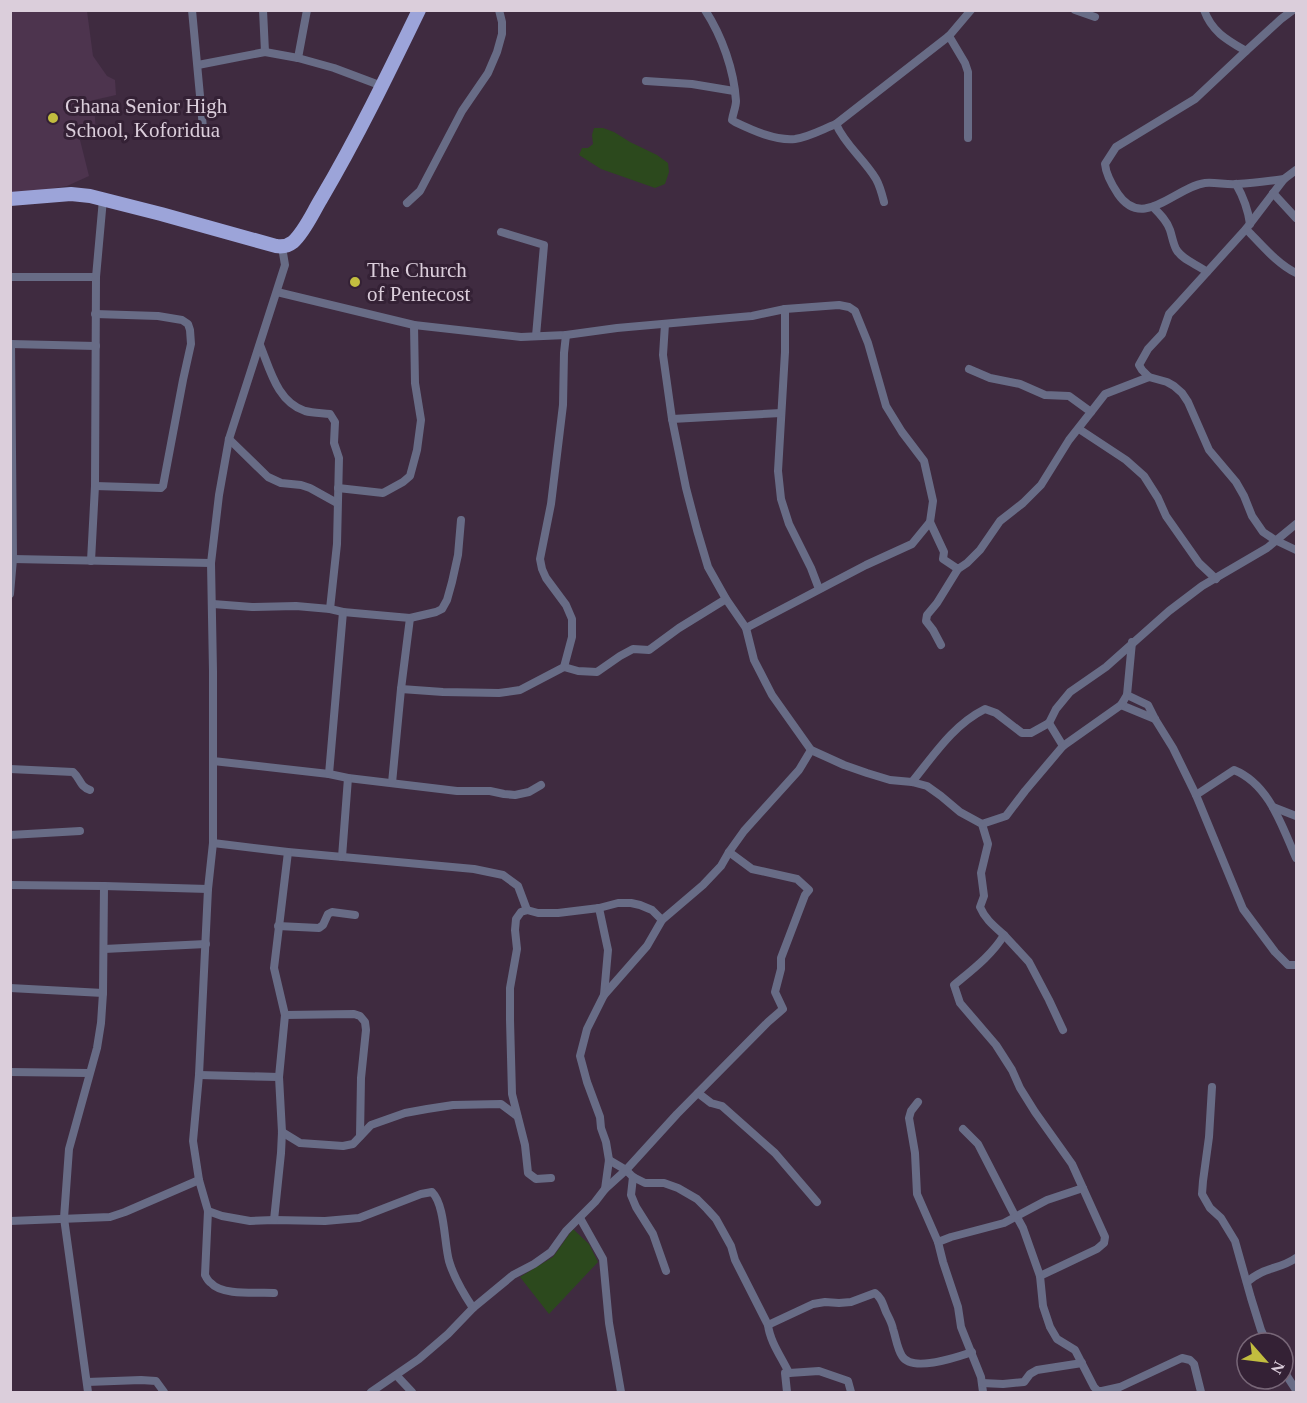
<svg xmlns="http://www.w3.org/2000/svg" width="1307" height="1403" font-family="Georgia,serif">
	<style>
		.built { fill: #4d344e }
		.green { fill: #2c491d }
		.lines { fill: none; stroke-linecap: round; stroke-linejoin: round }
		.street { stroke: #686c86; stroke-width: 8 }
		.primary { stroke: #9ca4d9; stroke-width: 14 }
		.poi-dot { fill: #c2bd3f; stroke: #342135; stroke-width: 2 }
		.labels { text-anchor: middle; stroke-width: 6; stroke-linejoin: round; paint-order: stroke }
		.poi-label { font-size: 21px; fill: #dbcedb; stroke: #342135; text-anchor: start }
	</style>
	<rect width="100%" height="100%" fill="#3f2b40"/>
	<path class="built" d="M11,11H87L93,56L107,76L115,80L116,95L94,100L96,137L80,140L89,176L67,186L11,195Z"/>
	<g class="green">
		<path d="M594,128H603L614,132L630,142L657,155L668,163L669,172L665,184L655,188L638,182L601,169L579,155L582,148H588L593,144L592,135Z"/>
		<path d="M573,1229L589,1244L598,1262L549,1314L520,1277L553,1257Z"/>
	</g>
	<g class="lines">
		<g class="street">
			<path d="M192,10L203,128"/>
			<path d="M263,10L265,52"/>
			<path d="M705,10C722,36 734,70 736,101C736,107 733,113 732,120L735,122C752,130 775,141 795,139C809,137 823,129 836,124"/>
			<path d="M1075,10L1095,17"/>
			<path d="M1204,10C1212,32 1227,40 1246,51L1281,19L1293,10"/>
			<path d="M949,36L965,63L968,72V138"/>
			<path d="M1246,51L1195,99L1116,147L1105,164C1106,175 1112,185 1118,194C1143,231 1175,187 1205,183C1215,182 1227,185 1237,184C1253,183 1269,181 1284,179"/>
			<path d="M298,58L307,10"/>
			<path d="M198,65L265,52L298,58L334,68L382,86"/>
			<path d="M646,81L692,84L734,91"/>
			<path d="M1236,184C1244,198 1248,209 1250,224"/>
			<path d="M1273,193L1296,218"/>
			<path d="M884,202C882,194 880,186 876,179C864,159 845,145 836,124L949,36L971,10"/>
			<path d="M407,203L420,191L462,111L488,73L497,52L502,34V22L499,10"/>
			<path d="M1153,207C1160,214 1167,221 1170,230C1172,236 1173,243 1176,249C1182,260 1197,264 1207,272"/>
			<path d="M1246,229C1261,244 1277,264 1296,273"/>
			<path d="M501,232L544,245L536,336"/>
			<path d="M10,277H96"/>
			<path d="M277,292L414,325L521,337L566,335L617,328L752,316L785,309L839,305L849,307L855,311L868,343L886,406L902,432L924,461L933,501L930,522L912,544L866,565L746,628"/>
			<path d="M785,309V352L778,471L781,499L789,524L811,568L819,589"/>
			<path d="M665,324L663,355L672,419L686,488L697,530L708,567L726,599L746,628L754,660L772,695L811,750L844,765L867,773L890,780L912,782L927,786L941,796L960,812L982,824L988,844L981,873L984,896L980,907C985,919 994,926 1004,935C992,955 972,970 954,985L960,1003L996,1045L1012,1070L1020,1088L1035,1112L1072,1164L1105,1237L1104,1243L1097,1249L1040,1276"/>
			<path d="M10,344L96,346"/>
			<path d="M260,345C270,369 277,402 305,411C313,413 322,413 330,414L335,422L334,443L339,458L337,544L330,609"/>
			<path d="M1149,377L1142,370L1139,365L1148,349L1162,334L1169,314L1246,229L1284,179L1296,170"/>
			<path d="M1091,412L1105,394L1149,377L1167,382L1174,386L1182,393L1188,402L1209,450L1236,482L1244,496L1252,516L1263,532L1275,540L1296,550"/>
			<path d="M672,419L781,413"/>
			<path d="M1079,429L1126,460L1144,476L1158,498L1166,516L1199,563L1216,579"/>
			<path d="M229,439L268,477L281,483L301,485L310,488L337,503"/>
			<path d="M95,486L161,488L163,486L183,380L191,344L190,330L188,324L182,320L158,316L95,314"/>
			<path d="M338,488L383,493L403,482L410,476L417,450L421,420L415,383L414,325"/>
			<path d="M930,522L944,552L943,559L958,569L967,563L980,550L1000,521L1023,503L1041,485L1069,440L1091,412L1069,396L1045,395L1020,384L990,378L969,369"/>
			<path d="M13,559L211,563"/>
			<path d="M91,561L95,486L96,277L103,199"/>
			<path d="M10,594L13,559L11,344"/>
			<path d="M213,604L252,607L296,606L330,609L343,612L410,618L436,612L442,609L447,600L452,582L458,555L461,520"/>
			<path d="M1132,642L1127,695L1148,705L1155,719L1173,748L1196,795L1243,909L1275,952L1288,965H1296"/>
			<path d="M941,645L933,630L926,621L927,615L937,603L958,569"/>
			<path d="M564,667L578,671L597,672L620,656L633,649L649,650L679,628L726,599"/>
			<path d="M401,689L443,692L499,693L520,690L564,667L572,637V619L566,605L546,578L542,569L540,559L551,504L563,405L564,353L566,335"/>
			<path d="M1121,705L1155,719"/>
			<path d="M1049,723L1063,746"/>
			<path d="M213,761L329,774L348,778L457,791H490L504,794L515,795L529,792L541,785"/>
			<path d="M10,769L73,772C81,779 79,786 90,790"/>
			<path d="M329,774L343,612"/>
			<path d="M912,782C934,755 953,725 985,709L996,713L1022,733H1031L1049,723L1056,709L1070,692L1106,667L1169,611L1202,586L1267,548L1296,524"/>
			<path d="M392,783L401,689L410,618"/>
			<path d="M1196,795L1234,770C1269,784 1282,826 1296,858"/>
			<path d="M1273,807L1296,816"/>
			<path d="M982,824L1006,816L1025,791L1063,746L1121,705L1127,695"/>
			<path d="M10,835L80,831"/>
			<path d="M213,843L288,852L474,869L503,875L518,886L527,910"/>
			<path d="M342,857L348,778"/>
			<path d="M10,885L104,886L208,889"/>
			<path d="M599,908L608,950L604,995"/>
			<path d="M278,926L319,928L323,925L328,914L332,912L355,915"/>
			<path d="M1004,935L1029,962L1049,1000L1063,1030"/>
			<path d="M104,949L206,944"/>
			<path d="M10,988L103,993"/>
			<path d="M285,1015L354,1014L360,1016L365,1022L366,1030L361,1078L360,1136"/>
			<path d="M10,1072L89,1073"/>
			<path d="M199,1075L279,1077"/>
			<path d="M1212,1087L1209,1137L1203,1181L1202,1194L1210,1208L1221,1218L1235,1241L1251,1298L1261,1330L1267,1343"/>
			<path d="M698,1093L711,1103L722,1106L775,1153L817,1202"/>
			<path d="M918,1102L911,1111L909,1118L915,1153L917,1194L938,1242L943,1262L958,1307L961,1327L981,1377L983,1392"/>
			<path d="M963,1129L978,1144L1015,1216L1018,1219L1023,1228L1040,1276L1043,1306L1050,1327L1057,1339L1075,1350L1094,1387L1098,1391H1102L1120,1387L1182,1358L1190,1360L1194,1364L1201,1392"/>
			<path d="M282,1132L300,1143L343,1146L353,1144L371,1125L405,1113L427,1109L453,1105L501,1104L517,1116"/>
			<path d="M609,1160L626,1170L633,1177L645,1183H664L678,1188L697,1199L707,1209L716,1219L731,1246L735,1260L768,1325C770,1342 782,1358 789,1373"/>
			<path d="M633,1177L631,1195L636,1207L653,1234L666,1271"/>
			<path d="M551,1178L536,1179L528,1173L525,1145L512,1094L510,1020V988L517,949L515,930L516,919L521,912L527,910L538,913H558L599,908L618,903H631L640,905L652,910L662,920L703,885L721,866L729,852L744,831L799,770L811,750"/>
			<path d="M605,1189L626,1170L677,1114L768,1022L783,1009L775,992L781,969V958L805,895L809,890L797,879L752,869L729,852"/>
			<path d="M208,1211L222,1216L250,1221L274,1220L325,1221L359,1218L421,1194L432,1192C445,1205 444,1242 449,1261C454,1278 463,1293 473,1308"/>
			<path d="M580,1218L603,1259L609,1323L621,1392"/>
			<path d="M274,1220L281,1153L282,1132L279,1077L285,1015L274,968L288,852"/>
			<path d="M10,1221L110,1217L125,1212L199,1180"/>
			<path d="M938,1242L951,1237L1004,1223L1047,1200L1083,1188"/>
			<path d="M1247,1282C1265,1266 1279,1270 1296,1258"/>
			<path d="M274,1293C258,1292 222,1296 211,1283C209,1282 206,1277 205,1275L208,1211L199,1180L193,1141L199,1075L208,889L213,843V671L211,563L219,495L229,439L285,265L282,247"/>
			<path d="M768,1325L813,1304L825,1302L839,1303L851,1302L875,1293C882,1298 883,1305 886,1312C889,1318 892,1323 893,1329C896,1338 897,1348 902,1356C912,1373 957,1357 972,1352"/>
			<path d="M1283,1370L1296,1390"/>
			<path d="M789,1373L819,1371L848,1381L851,1392"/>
			<path d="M397,1376L412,1392"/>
			<path d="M87,1382L141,1380L156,1381L164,1392"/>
			<path d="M982,1383L1003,1384L1024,1382L1030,1374L1037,1370L1082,1363"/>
			<path d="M88,1392L64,1218L69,1149L97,1048L101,1023L103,993L104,886"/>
			<path d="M371,1392L419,1359L448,1334L473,1308L513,1275L534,1264L551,1252L566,1231L595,1202L605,1189L609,1160L606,1142L601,1128L600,1117L587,1082L580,1056L587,1029L604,995L647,946L662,920"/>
			<path d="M787,1392L785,1373H789"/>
		</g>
		<path class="primary" d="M10,199L71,194L90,196L161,214L276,246C282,247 288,246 293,242C305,231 313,212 321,199C357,138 388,74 419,10"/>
	</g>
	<g class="poi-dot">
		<circle cx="53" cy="118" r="6"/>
		<circle cx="355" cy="282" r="6"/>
	</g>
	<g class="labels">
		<g class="poi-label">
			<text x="65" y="113">Ghana Senior High<tspan x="65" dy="24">School, Koforidua</tspan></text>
			<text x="367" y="277">The Church<tspan x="367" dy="24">of Pentecost</tspan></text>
		</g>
	</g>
	<rect width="1307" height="1403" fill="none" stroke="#dbcedb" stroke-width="24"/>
	<g transform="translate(1265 1361) rotate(118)"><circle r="28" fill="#342135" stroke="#776677" stroke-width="1.5"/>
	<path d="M0-4.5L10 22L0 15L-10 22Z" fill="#c2bd3f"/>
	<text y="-9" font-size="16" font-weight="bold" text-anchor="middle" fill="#dbcedb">N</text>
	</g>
</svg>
